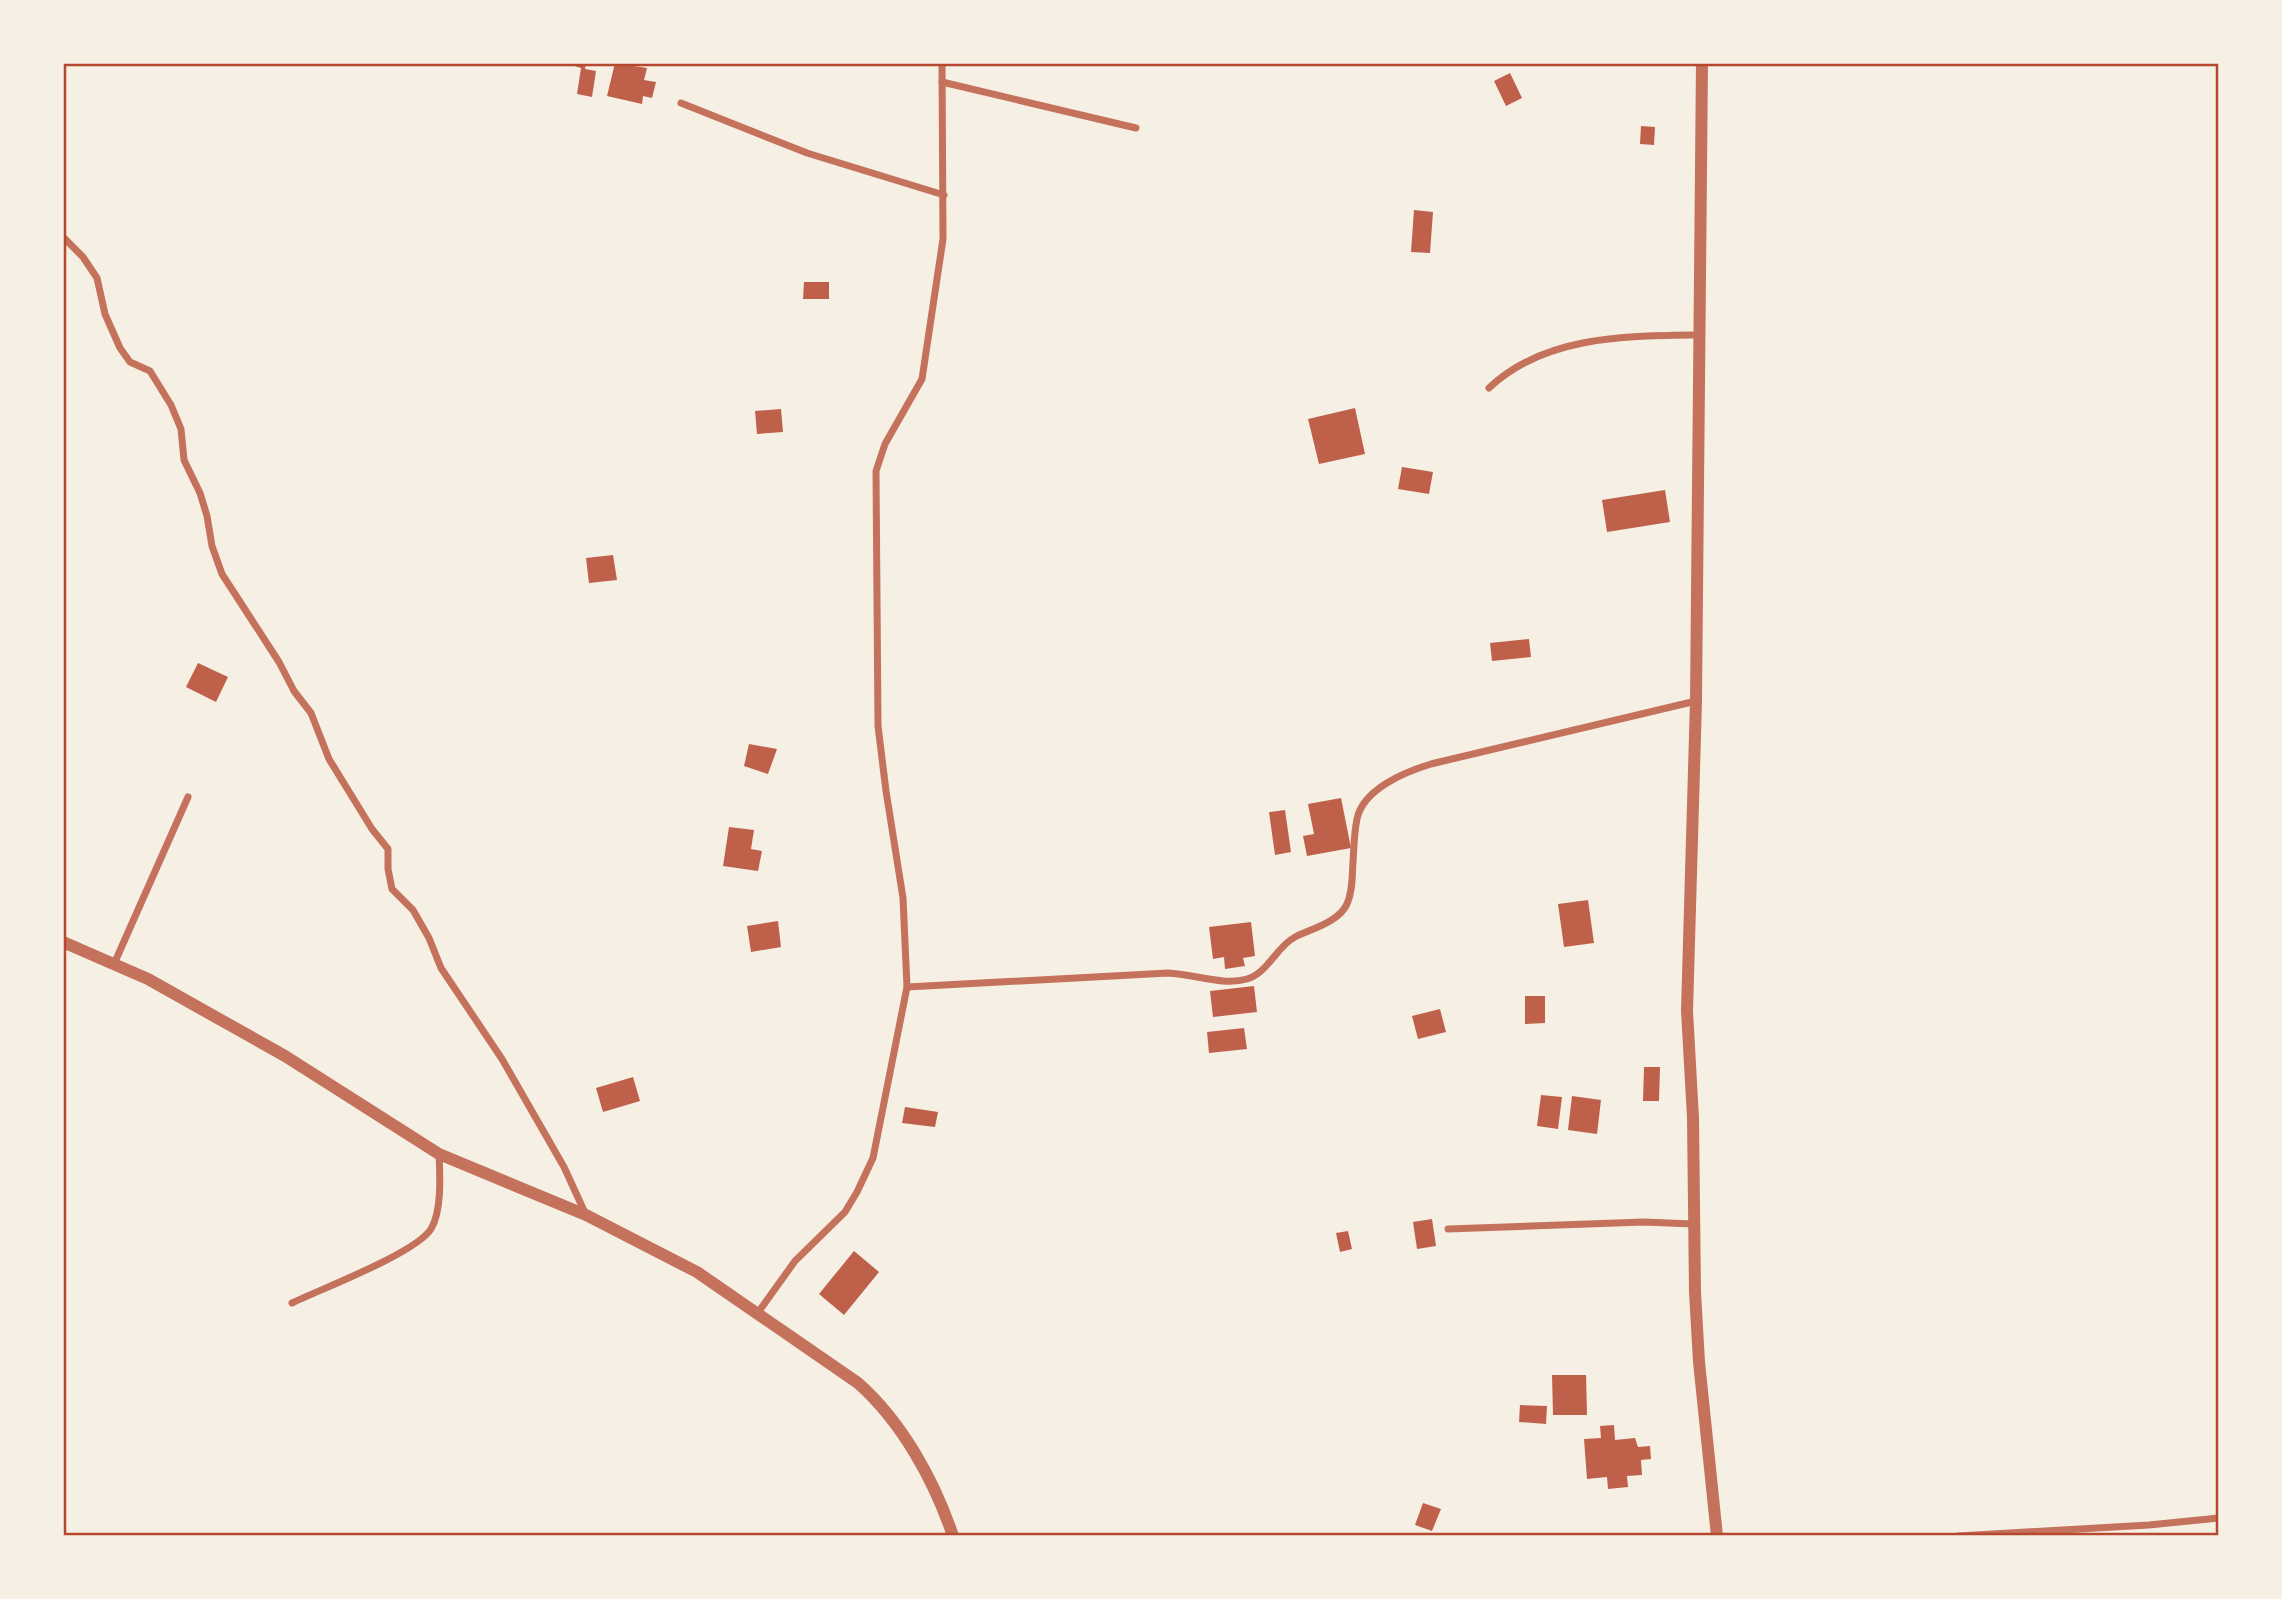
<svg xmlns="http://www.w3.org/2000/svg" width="2282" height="1599" font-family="Manrope,sans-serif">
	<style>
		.building { fill: #bf614a }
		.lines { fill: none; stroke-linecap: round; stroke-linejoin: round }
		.minor { stroke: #c5725c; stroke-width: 7 }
		.tertiary { stroke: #c5725c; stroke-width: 12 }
		.neatline { fill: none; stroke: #b5482f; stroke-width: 2.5 }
	</style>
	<rect width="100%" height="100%" fill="#f6efe4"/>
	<g class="building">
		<path d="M565,63H586L585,69L596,71L592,97L577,94L581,68Z"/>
		<path d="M615,63L647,68L644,80L656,82L652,98L643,96L642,104L607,96Z"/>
		<path d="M1510,73L1522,98L1506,106L1494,81Z"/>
		<path d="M1641,126L1655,127L1654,145L1640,144Z"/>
		<path d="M1414,210L1433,212L1430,253L1411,252Z"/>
		<path d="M804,282H829V299H803Z"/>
		<path d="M1355,408L1365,454L1319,464L1308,419Z"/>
		<path d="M781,409L783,432L757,434L755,411Z"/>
		<path d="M1402,467L1433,472L1429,494L1398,489Z"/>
		<path d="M1665,490L1670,522L1607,532L1602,500Z"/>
		<path d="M613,555L617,580L589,583L586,558Z"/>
		<path d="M1529,639L1531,657L1492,661L1490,643Z"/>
		<path d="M198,663L228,677L216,702L186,687Z"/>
		<path d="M749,744L777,749L768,774L744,766Z"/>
		<path d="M1341,798L1351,848L1307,856L1303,836L1314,834L1308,804Z"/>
		<path d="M1285,810L1291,852L1275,855L1269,812Z"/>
		<path d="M729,827L754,830L751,849L762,851L758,871L723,866Z"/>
		<path d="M1588,900L1594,943L1564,947L1558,904Z"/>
		<path d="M778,921L781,947L751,952L747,926Z"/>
		<path d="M1251,922L1255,956L1243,958L1245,966L1225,969L1224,957L1213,959L1209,927Z"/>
		<path d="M1254,986L1257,1012L1213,1017L1210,991Z"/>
		<path d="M1525,996H1545V1023L1525,1024Z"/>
		<path d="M1440,1009L1446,1032L1418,1039L1412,1016Z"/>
		<path d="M1244,1028L1247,1049L1209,1053L1207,1032Z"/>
		<path d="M1644,1067H1660L1659,1101H1643Z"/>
		<path d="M633,1077L640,1101L603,1112L596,1088Z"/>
		<path d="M1541,1095L1562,1097L1558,1129L1537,1126Z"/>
		<path d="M1572,1096L1601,1100L1597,1134L1568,1130Z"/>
		<path d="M905,1107L938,1112L935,1127L902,1123Z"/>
		<path d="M1432,1219L1436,1246L1417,1249L1413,1222Z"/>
		<path d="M1348,1231L1352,1249L1340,1252L1336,1233Z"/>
		<path d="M854,1251L879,1272L844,1315L819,1294Z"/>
		<path d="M1552,1375H1586L1587,1415H1553Z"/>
		<path d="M1520,1405L1547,1406L1546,1424L1519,1422Z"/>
		<path d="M1614,1425L1615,1440L1635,1438L1638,1447L1650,1446L1651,1459L1641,1460L1642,1475L1627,1476L1628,1487L1608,1489L1607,1477L1587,1479L1584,1439L1601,1438L1600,1426Z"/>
		<path d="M1423,1503L1441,1509L1432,1531L1415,1525Z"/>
	</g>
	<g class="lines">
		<g class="minor">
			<path d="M942,82L1136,128"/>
			<path d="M681,103L807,153L944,195"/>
			<path d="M63,237L83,257L97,278L105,314L120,348L130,362L150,371L171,405L181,429L184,460L200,493L207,516L212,546L222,574L279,662L294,691L311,713L329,759L372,829L388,849V869L392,889L413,910L429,938L441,968L502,1059L564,1167L586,1215"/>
			<path d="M1489,388C1545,335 1627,336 1700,335"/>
			<path d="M114,964L188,797"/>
			<path d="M907,987L1168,973C1194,974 1223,986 1247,979C1268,973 1276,947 1295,937C1311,929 1339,922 1347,904C1353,890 1352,876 1353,862C1354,848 1354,833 1357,819C1363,789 1405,772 1431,764L1696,701"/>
			<path d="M1448,1229L1644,1222L1693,1224"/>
			<path d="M292,1303C321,1289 416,1253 431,1229C442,1211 440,1175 439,1154"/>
			<path d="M757,1314L795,1261L845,1212L857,1192L873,1158L907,987L903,898L886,791L878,726L876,471L885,444L922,379L943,239L942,63"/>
			<path d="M1958,1536L2149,1525L2219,1518"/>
		</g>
		<g class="tertiary">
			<path d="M1702,63L1696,701L1687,1011L1693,1118L1695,1292L1699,1362L1717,1536"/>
			<path d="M63,942L148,979L285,1056L439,1154L586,1215L697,1272L858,1383C902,1422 934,1480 953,1536"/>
		</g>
	</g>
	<rect width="2282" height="1599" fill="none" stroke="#f6efe4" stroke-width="130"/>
	<rect x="65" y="65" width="2152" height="1469" class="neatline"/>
</svg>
